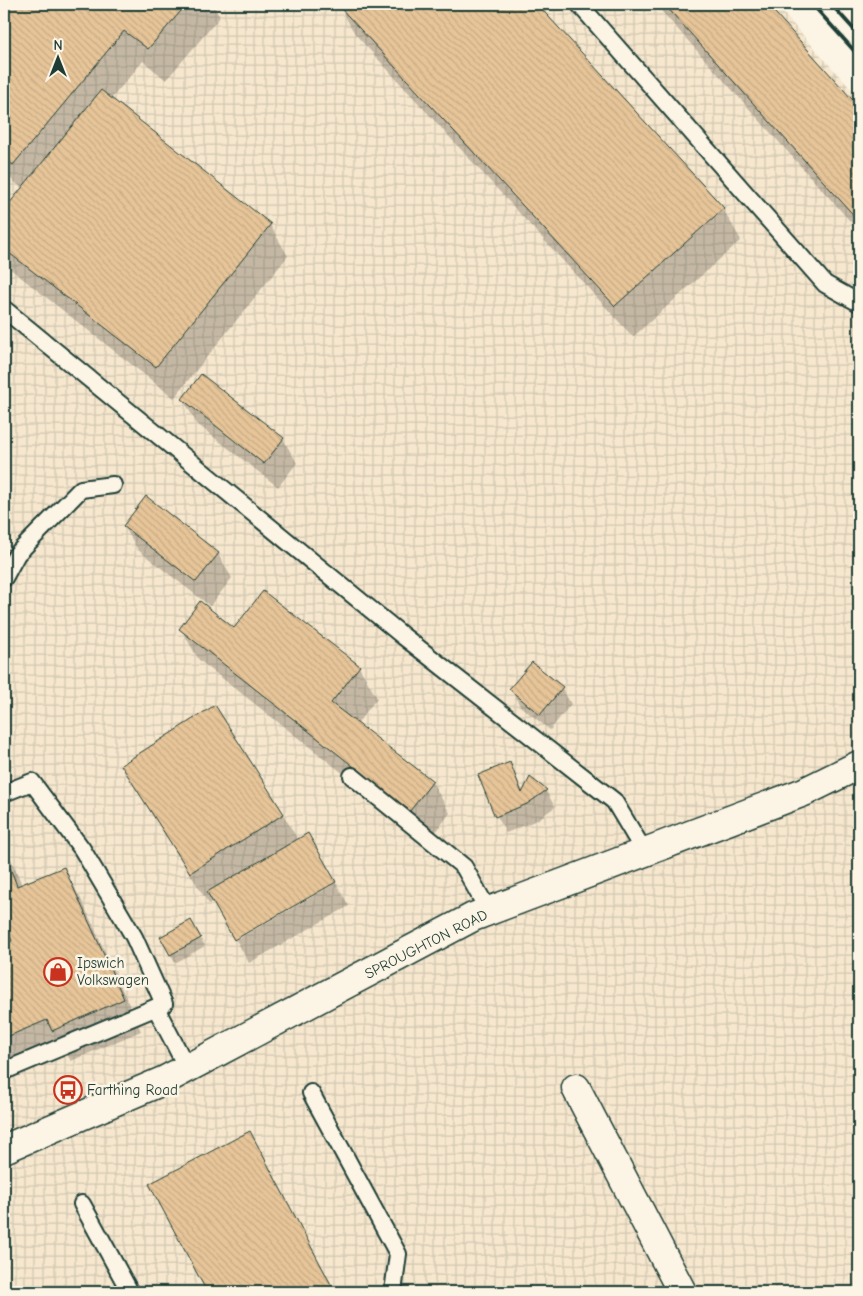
<svg xmlns="http://www.w3.org/2000/svg" width="863" height="1296" font-family="'Comic Neue',sans-serif">
	<style>
		.industrial { fill: url(#industrial-grid) }
		.shadow { fill: #0003 }
		.building { fill: url(#building-back-hatch); stroke: #1f3d34 }
		.lines { fill: none; stroke-linecap: round; stroke-linejoin: round }
		.service-casing { stroke: #1f3d34; stroke-width: 20 }
		.minor-casing { stroke: #1f3d34; stroke-width: 31 }
		.tertiary-casing { stroke: #1f3d34; stroke-width: 31 }
		.service { stroke: #fcf5e5; stroke-width: 16 }
		.minor { stroke: #fcf5e5; stroke-width: 28 }
		.tertiary { stroke: #fcf5e5; stroke-width: 28 }
		.rail { stroke: #1f3d34; stroke-width: 4 }
		.labels { text-anchor: middle; stroke-width: 5; stroke-linejoin: round; paint-order: stroke }
		.street-label { font-size: 15px; fill: #1f3d34; stroke: #fcf5e5 }
		.poi-label { font-size: 15px; fill: #1f3d34; stroke: #fcf5e5; text-anchor: start }
	</style>
	<defs>
		<pattern id="industrial-grid" width="8" height="8" patternUnits="userSpaceOnUse" patternTransform="scale(1.25)"><rect width="8" height="8" fill="#f6e7ce"/><path d="M0 4h8M4 0v8" fill="none" stroke="#d2c7b2"/></pattern>
		<pattern id="building-back-hatch" width="6" height="6" patternUnits="userSpaceOnUse" patternTransform="scale(1.25)"><rect width="6" height="6" fill="#e7c599"/><path d="M-1 5l2 2M0 0l6 6M5-1l2 2" fill="none" stroke="#c6aa84"/></pattern>
	</defs>
	<rect width="100%" height="100%" fill="#fcf5e5"/>
	<filter id="ink" filterUnits="userSpaceOnUse"><feTurbulence type="fractalNoise" baseFrequency=".02" numOctaves="2"/><feDisplacementMap in="SourceGraphic" scale="10" xChannelSelector="R" yChannelSelector="G"/><feConvolveMatrix kernelMatrix="1 2 1 2 8 2 1 2 1" color-interpolation-filters="sRGB"/></filter>
	<g filter="url(#ink)">
		<path class="industrial" d="M4,4H775L859,98V1292H4Z"/>
		<g class="shadow">
			<path d="M4,4H212L220,17L166,80L143,61L111,99L270,225L288,256L174,398L4,264V212L23,189L4,173Z"/>
			<path d="M338,4H535L723,209L741,240L633,337L355,34Z"/>
			<path d="M655,4H765L859,109V231Z"/>
			<path d="M183,399L283,439L297,463L278,487L197,424Z"/>
			<path d="M124,526L218,554L232,578L210,606L138,550Z"/>
			<path d="M4,577L11,597L4,600Z"/>
			<path d="M181,629H234L359,667L377,698L357,724L432,782L450,813L429,841L199,660Z"/>
			<path d="M562,688L571,704L550,730L520,706L511,689Z"/>
			<path d="M509,763L524,793L546,791L555,807L537,820L506,833L497,816Z"/>
			<path d="M141,796L283,814L298,840L209,904Z"/>
			<path d="M4,842L22,885L63,868L81,899L141,1031L71,1061L65,1051L4,1077V945L14,941L10,933L4,935Z"/>
			<path d="M336,883L349,906L249,963L236,940Z"/>
			<path d="M191,921L205,946L175,963L162,937Z"/>
			<path d="M267,1164L335,1292H208L151,1185Z"/>
		</g>
		<g class="building">
			<path d="M4,4H187L148,49L124,31L13,165L4,158Z"/>
			<path d="M337,4H537L724,208L615,306Z"/>
			<path d="M664,4H767L859,107V218L858,220Z"/>
			<path d="M101,90L271,224L156,367L4,249V210Z"/>
			<path d="M201,374L284,438L264,464L182,399Z"/>
			<path d="M146,496L219,553L196,582L123,526Z"/>
			<path d="M263,591L360,666L331,703L433,781L410,811L179,629L200,601L234,628Z"/>
			<path d="M532,662L563,687L540,715L509,689Z"/>
			<path d="M215,705L284,814L190,873L121,765Z"/>
			<path d="M510,762L522,793L530,777L547,790L527,804L495,817L478,775Z"/>
			<path d="M308,833L336,882L234,940L207,892Z"/>
			<path d="M4,852L17,886L64,867L124,999L52,1031L47,1020L4,1038V944L12,941L4,918Z"/>
			<path d="M191,920L201,938L170,955L160,937Z"/>
			<path d="M250,1131L335,1292H207L149,1184Z"/>
		</g>
		<g class="lines">
			<defs>
				<g id="service">
					<path d="M579,4L825,284L859,303"/>
					<path d="M4,309L403,636L614,801L645,853"/>
					<path d="M4,578L17,554L81,489L113,485"/>
					<path d="M352,776L464,867L489,912"/>
					<path d="M4,793L32,782L82,849L134,937L164,1004L4,1071"/>
					<path d="M156,1008L187,1068"/>
					<path d="M311,1093L398,1254L393,1292"/>
					<path d="M82,1204L130,1292"/>
				</g>
				<path id="minor" d="M576,1088L682,1292"/>
				<path id="tertiary" d="M4,1149L165,1080L473,917L804,792L859,765"/>
			</defs>
			<use href="#service" class="service-casing"/>
			<use href="#minor" class="minor-casing"/>
			<use href="#tertiary" class="tertiary-casing"/>
			<use href="#service" class="service"/>
			<use href="#minor" class="minor"/>
			<use href="#tertiary" class="tertiary"/>
			<g class="rail">
				<path d="M812,4L859,56"/>
				<path d="M831,4L859,35"/>
				<path d="M857,4L859,6"/>
			</g>
		</g>
	</g>
	<defs>
		<symbol id="shop-ring" viewBox="-11 -11 22 22"><circle r="9.5" fill="#fcf5e5" stroke="#c8321e" stroke-width="1.5"/><path d="M-5-2.5h2.3a2.7 3.5 0 0 1 5.4 0H5L5.5 6h-11ZM-1.5-2.5h3a1.5 2.3 0 0 0-3 0Z" fill="#c8321e"/></symbol>
		<symbol id="bus-ring" viewBox="-11 -11 22 22"><circle r="9.5" fill="#fcf5e5" stroke="#c8321e" stroke-width="1.5"/><path d="M-5-6H5V4H4V6H2V4H-2V6H-4V4H-5ZM-3.5-4V0h7V-4ZM-3.5 1.2v1.5H-2V1.2ZM2 1.2v1.5H3.5V1.2Z" fill="#c8321e"/></symbol>
	</defs>
	<g fill-rule="evenodd">
		<use href="#shop-ring" x="42" y="956" width="32" height="32"/>
		<use href="#bus-ring" x="52" y="1074" width="32" height="32"/>
	</g>
	<g class="labels">
		<g class="street-label">
			<text transform="translate(426 944) rotate(-27)" y="5">SPROUGHTON ROAD</text>
		</g>
		<g class="poi-label">
			<text x="77" y="968">Ipswich<tspan x="77" dy="17">Volkswagen</tspan></text>
			<text x="87" y="1095">Farthing Road</text>
		</g>
	</g>
	<rect width="863" height="1296" fill="none" stroke="#fcf5e5" stroke-width="20"/>
	<rect x="10" y="10" width="843" height="1276" fill="none" stroke="#1f3d34" stroke-width="2" filter="url(#ink)"/>
	<g transform="translate(58 58)" stroke="#fcf5e5" stroke-width="4" paint-order="stroke">
	<path d="M0-4L9 19L0 12L-9 19Z" fill="#1f3d34"/>
	<text y="-8" font-size="14" font-weight="bold" text-anchor="middle" fill="#1f3d34">N</text>
	</g>
</svg>
